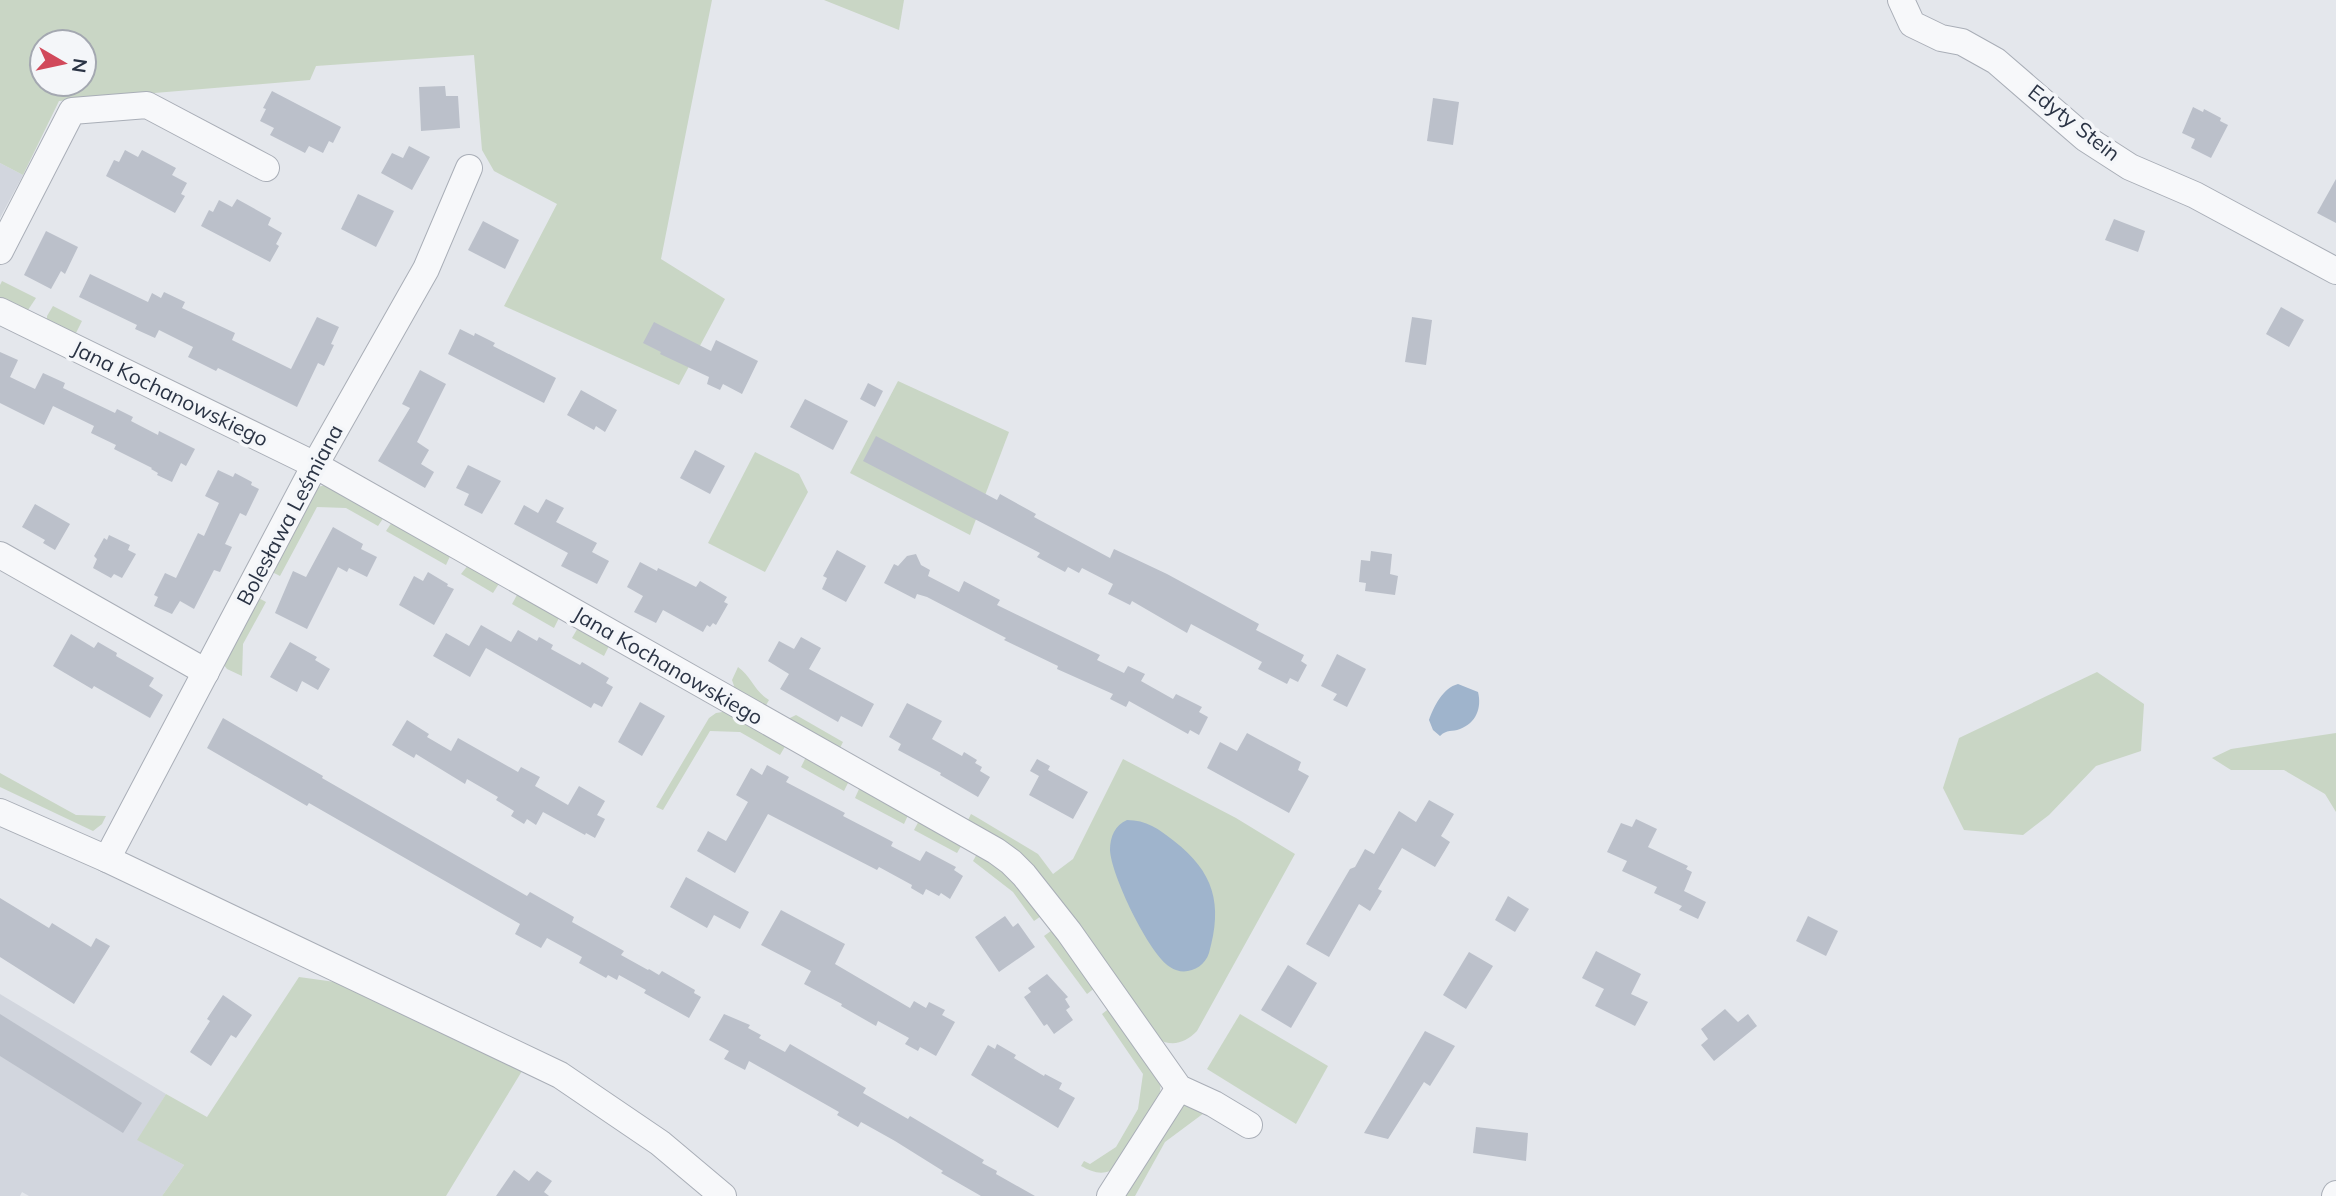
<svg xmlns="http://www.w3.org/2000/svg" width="2336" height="1196" font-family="Mulish,sans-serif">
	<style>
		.built { fill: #d2d6de }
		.green { fill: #c9d6c5; fill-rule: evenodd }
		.water { fill: #9fb4cc }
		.building { fill: #bbc0ca }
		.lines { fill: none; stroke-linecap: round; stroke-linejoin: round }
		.minor-casing { stroke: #a9aeb7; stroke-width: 28 }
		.minor { stroke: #f7f8fa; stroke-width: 26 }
		.labels { text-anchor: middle; stroke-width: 7; stroke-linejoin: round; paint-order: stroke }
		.street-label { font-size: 21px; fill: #2b3445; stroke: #f4f6f9 }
	</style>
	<rect width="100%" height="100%" fill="#e4e7ec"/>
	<g class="built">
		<path d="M0,163L23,175L0,218Z"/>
		<path d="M0,994L166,1094L138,1140L184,1165L162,1196H29L22,1192L20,1196H0Z"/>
	</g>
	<g class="green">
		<path d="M0,0H712L661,259L725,299L679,385L504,306L557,204L494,171L482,150L474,55L316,66L310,80L59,101L23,175L0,163ZM42,42H84V84H42Z"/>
		<path d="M824,0H904L899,30Z"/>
		<path d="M2,281L36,298L26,313L0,300V285Z"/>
		<path d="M53,306L82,321L74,337L47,322V316Z"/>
		<path d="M898,381L1009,432L970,535L850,473Z"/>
		<path d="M755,452L799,474L808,492L765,572L708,543Z"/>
		<path d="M325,485L384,517L378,526L346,508L317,507L280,576L268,570L314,488Z"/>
		<path d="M392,522L451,554L446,565L386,531Z"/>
		<path d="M469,564L500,582L493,593L461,574Z"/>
		<path d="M517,595L560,616L554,628L512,604Z"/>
		<path d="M255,596L266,602L243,644L242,676L227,669L223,664Z"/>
		<path d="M579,626L610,644L604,656L572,638Z"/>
		<path d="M738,667C751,676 755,692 769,700L765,707L736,692L732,680Z"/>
		<path d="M2097,672L2144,704L2141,751L2096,766L2049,815L2023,835L1964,830L1943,788L1959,738Z"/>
		<path d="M729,711L787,743L780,755L740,732L710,731L663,810L656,807L709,718L716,713Z"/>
		<path d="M796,715L843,742L838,752L788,719Z"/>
		<path d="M2336,733V812L2325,794L2284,770H2231L2212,758L2231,749Z"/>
		<path d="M807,755L849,781L844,791L801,767Z"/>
		<path d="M1123,759L1236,818L1295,854L1197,1031C1185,1043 1173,1047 1157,1039L966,824L971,814L978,818L1038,854L1053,874L1073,859Z"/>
		<path d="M0,773L76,815L106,816L102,824L93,831L0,787Z"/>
		<path d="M864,787L909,813L904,824L855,798L859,789Z"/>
		<path d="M920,819L963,843L957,853L914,830Z"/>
		<path d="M978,852L1010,873L1044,914L1034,921L1013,892L973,861Z"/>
		<path d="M1055,928L1096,987L1087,994L1044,936Z"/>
		<path d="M299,977L335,982L522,1071L446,1196H162L184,1165L137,1140L166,1094L207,1117Z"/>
		<path d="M1111,1007L1161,1081L1160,1092L1118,1165C1106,1177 1094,1173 1081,1166L1084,1161L1090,1164L1116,1147L1138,1109L1143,1074L1102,1014Z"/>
		<path d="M1240,1014L1328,1066L1296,1124L1207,1069Z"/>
		<path d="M1184,1104L1204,1113L1165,1142L1135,1196H1122Z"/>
	</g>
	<g class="water">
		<path d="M1458,684L1478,692C1482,708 1476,723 1460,729C1452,732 1447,729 1440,736L1433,730L1429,720C1434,706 1443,688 1458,684Z"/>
		<path d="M1127,820C1146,820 1159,829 1174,841C1214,872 1223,904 1209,953C1204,969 1184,977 1170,967C1149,954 1111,875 1110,850C1110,837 1115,825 1127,820Z"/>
	</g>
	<g class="building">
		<path d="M445,86L446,96H458L460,128L421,131L419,87Z"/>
		<path d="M272,91L341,127L333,143L329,141L323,153L309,146L305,153L270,135L274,128L260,121L266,109L263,108Z"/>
		<path d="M1433,98L1459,102L1453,145L1427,141Z"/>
		<path d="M2193,107L2203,112L2204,109L2221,118L2220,121L2228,125L2211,158L2191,148L2195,139L2182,133Z"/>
		<path d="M409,146L430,157L412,190L381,173L392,153L403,158Z"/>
		<path d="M125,150L138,157L142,150L176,168L172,175L187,183L181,194L185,196L175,213L106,176L114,160L119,162Z"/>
		<path d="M2336,179V223L2317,213Z"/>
		<path d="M358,194L394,211L376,247L341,229Z"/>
		<path d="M237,199L271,218L268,225L282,233L276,244L279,246L270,262L201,226L209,210L213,212L219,200L232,207Z"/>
		<path d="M2114,219L2145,231L2138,252L2105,240Z"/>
		<path d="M483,221L519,240L505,269L468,250Z"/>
		<path d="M46,231L78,247L65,274L61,271L51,289L24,275Z"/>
		<path d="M90,274L148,302L152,293L161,298L164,292L185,302L182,308L235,333L232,340L291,369L317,317L339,327L331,344L334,345L324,366L318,363L297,407L218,368L216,371L188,357L193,347L159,330L155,338L135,329L137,325L79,297Z"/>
		<path d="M2281,307L2304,320L2289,347L2266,334Z"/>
		<path d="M1412,317L1432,320L1426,365L1405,362Z"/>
		<path d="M654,322L711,351L716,340L758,361L742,394L723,384L720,390L707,384L709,377L660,354L661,352L643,343Z"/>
		<path d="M460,329L474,336L475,333L495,343L493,346L556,378L544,403L448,354Z"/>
		<path d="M0,352L18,360L10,377L35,389L43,373L65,383L63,388L115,413L117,409L133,417L131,421L158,435L159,431L195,449L186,466L181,463L172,482L157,475L158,473L151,469L152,468L114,449L116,445L91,433L94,426L53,406L44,425L0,403Z"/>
		<path d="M420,370L446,384L417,442L429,450L421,464L434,472L425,488L378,461L410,408L402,404Z"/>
		<path d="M868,383L883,391L875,407L860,399Z"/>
		<path d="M581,390L617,410L605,432L596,426L594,430L567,415Z"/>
		<path d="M805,399L848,421L833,450L790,427Z"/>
		<path d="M876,436L997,500L1000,494L1036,514L1034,517L1110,558L1114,549L1167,574L1259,624L1256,630L1304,655L1301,661L1307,665L1298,682L1290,678L1287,684L1258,669L1262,662L1191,624L1187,633L1132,601L1130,605L1108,594L1113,584L1082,568L1079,573L1068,567L1065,572L1037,557L1040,553L863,461Z"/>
		<path d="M695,450L725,466L710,494L680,478Z"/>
		<path d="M468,465L501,481L482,514L464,505L469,494L456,488Z"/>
		<path d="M218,470L233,477L235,473L252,482L251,485L259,489L246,516L240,513L225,544L232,547L220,572L214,570L194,609L180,601L172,614L154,606L158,597L154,595L165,573L176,578L198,533L204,536L219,503L205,496Z"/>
		<path d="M546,499L564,508L556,522L597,543L592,552L609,561L597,584L561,566L568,553L514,524L524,505L538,513Z"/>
		<path d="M35,504L70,524L55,550L43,543L45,540L22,527Z"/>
		<path d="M333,527L363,544L361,549L377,557L367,577L349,568L347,572L338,567L307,629L275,613L293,571L306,577Z"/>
		<path d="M109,535L130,545L128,550L136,554L122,578L114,574L111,578L93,568L97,559L94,556L104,538L107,540Z"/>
		<path d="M837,550L866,566L846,602L822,589L827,578L823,576Z"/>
		<path d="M1371,551L1392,554L1390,574L1398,576L1395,595L1365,591L1366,583L1359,582L1361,560L1370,561Z"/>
		<path d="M916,554L921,565L930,570L928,576L959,592L964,581L1000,600L997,605L1100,655L1097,660L1124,673L1128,666L1145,674L1141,681L1173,699L1176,694L1202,707L1199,712L1208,717L1199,735L1190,730L1188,734L1129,701L1126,707L1110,699L1113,694L1057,669L1058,666L1004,640L1006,638L927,597L917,594L915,599L884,583L894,564L898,566L907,556Z"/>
		<path d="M640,562L657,571L658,568L696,587L700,581L727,597L724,602L728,604L716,625L713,623L710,627L707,625L703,632L663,610L656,623L634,612L643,596L627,587Z"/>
		<path d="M428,572L448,584L447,586L454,589L434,625L399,605L414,576L423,581Z"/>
		<path d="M481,625L511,642L518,630L537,641L539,637L553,645L551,649L580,665L582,662L609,678L606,683L613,687L602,707L594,703L591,708L486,648L470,677L433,656L446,633L469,646Z"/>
		<path d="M71,634L94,648L98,642L117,653L116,656L154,678L149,686L163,695L150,718L94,686L92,689L53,666Z"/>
		<path d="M801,637L821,648L809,669L874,704L862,727L841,716L838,722L780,689L789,674L768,661L779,641L794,649Z"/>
		<path d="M290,642L317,657L315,660L330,669L318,690L302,681L297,692L270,677Z"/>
		<path d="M1337,654L1366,669L1347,707L1333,700L1337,694L1321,686Z"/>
		<path d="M640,702L665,716L642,756L618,742Z"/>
		<path d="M907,703L942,721L932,739L962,756L964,752L977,760L975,763L982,767L980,771L990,777L978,797L940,775L941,773L898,750L901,744L889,737Z"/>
		<path d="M223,718L323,776L322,778L527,896L530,892L574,917L572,922L624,951L621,955L648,970L649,969L659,975L662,971L695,990L694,993L701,997L689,1018L644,993L646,990L619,975L617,980L608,975L606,978L579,963L582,957L547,938L541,948L515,934L520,924L309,803L307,806L207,748Z"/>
		<path d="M407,720L429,734L427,737L451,751L458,738L518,772L521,767L540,777L535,786L568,805L579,786L605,801L597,815L605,819L595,838L586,833L585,835L543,812L536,825L527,819L524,824L511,816L514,811L496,800L498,797L467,779L465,784L416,754L414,758L392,745Z"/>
		<path d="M1247,733L1301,762L1298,770L1309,776L1289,813L1207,768L1220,742L1237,751Z"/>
		<path d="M1037,759L1050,766L1048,770L1088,792L1073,819L1029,795L1039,776L1030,771Z"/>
		<path d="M767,765L789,777L786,782L845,813L843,816L893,842L891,846L920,861L926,851L956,867L954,870L963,876L950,899L941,893L939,896L926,889L923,895L911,888L912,885L879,867L877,870L768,814L735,873L697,851L708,831L726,841L748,802L736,795L751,768L762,775Z"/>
		<path d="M1429,800L1454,814L1441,836L1450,842L1435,867L1402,848L1378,889L1382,891L1370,911L1359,904L1329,957L1306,944L1350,869L1355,867L1365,849L1374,854L1399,811L1416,822Z"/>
		<path d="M1636,819L1657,829L1648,847L1688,866L1686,869L1692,872L1684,891L1706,902L1698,919L1679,910L1682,906L1654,893L1657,887L1622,871L1627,861L1607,852L1621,823L1632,827Z"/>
		<path d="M686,877L749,912L740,929L714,915L707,928L670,907Z"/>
		<path d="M1508,896L1529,909L1515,932L1495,920Z"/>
		<path d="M0,898L49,928L52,923L91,947L96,938L110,946L74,1004L0,957Z"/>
		<path d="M781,910L845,944L835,964L910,1008L914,1001L926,1008L929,1002L945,1010L942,1015L955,1022L936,1056L920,1047L918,1051L905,1044L909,1038L878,1021L876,1026L841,1006L842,1004L804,984L811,971L761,945Z"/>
		<path d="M1005,916L1013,927L1018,923L1035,947L999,972L975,937Z"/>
		<path d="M1808,916L1838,931L1826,956L1796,941Z"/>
		<path d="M1596,951L1641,974L1631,994L1648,1002L1635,1026L1595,1006L1604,989L1582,978Z"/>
		<path d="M1469,952L1493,966L1466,1009L1443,995Z"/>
		<path d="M1288,965L1317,983L1291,1028L1261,1010Z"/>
		<path d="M1047,974L1068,997L1065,999L1070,1007L1066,1010L1073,1020L1054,1034L1047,1024L1044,1026L1024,997L1031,992L1028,988Z"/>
		<path d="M223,995L252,1015L236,1038L231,1035L211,1066L190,1052L210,1021L207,1019Z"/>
		<path d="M1725,1009L1738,1022L1748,1014L1757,1026L1714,1061L1701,1045L1708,1039L1701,1029Z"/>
		<path d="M0,1014L142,1103L123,1133L0,1056Z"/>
		<path d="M724,1014L750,1025L748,1028L761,1035L759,1038L785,1052L790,1044L866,1088L863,1093L908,1119L910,1116L984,1160L982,1163L997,1171L996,1174L1035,1196H981L941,1173L943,1171L895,1141L861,1122L858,1127L837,1115L839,1112L749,1061L745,1070L724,1059L729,1051L709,1040Z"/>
		<path d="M1425,1031L1455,1046L1430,1086L1424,1082L1388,1139L1364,1133Z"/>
		<path d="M997,1044L1016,1055L1014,1058L1044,1076L1045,1074L1062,1083L1059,1089L1075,1098L1058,1128L971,1075L988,1045L995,1049Z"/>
		<path d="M1476,1127L1528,1133L1526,1161L1473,1153Z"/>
		<path d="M514,1170L529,1181L537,1171L552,1181L544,1192L549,1196H496Z"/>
	</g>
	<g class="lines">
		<defs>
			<g id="minor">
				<path d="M1901,0L1912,24L1941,38L1962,42L1996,61L2085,138L2130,167L2195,195L2336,271"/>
				<path d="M0,251L72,111L147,105L266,168"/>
				<path d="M0,311L315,465L996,851L1011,862L1024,875L1069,932L1179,1088L1214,1104L1249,1125"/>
				<path d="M0,555L206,672"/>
				<path d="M0,812L107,859L560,1075L660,1143L723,1196"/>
				<path d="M107,859L315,465L426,269L469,168"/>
				<path d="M1110,1196L1179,1088"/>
				<path d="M2335,1196L2336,1194"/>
			</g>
		</defs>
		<use href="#minor" class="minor-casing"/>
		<use href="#minor" class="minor"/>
	</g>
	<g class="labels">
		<g class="street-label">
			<text transform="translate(2074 123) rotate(38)" y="7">Edyty Stein</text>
			<text transform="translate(170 394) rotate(26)" y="7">Jana Kochanowskiego</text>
			<text transform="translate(290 515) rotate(-62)" y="7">Bolesława Leśmiana</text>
			<text transform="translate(668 666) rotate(30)" y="7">Jana Kochanowskiego</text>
		</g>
	</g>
	<g transform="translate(63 63) rotate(99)"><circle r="33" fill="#f4f6f9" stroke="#a4a8b1" stroke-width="2"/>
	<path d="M0-5L12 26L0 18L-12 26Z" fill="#d1495b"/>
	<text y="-10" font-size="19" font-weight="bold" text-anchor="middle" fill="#2b3445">N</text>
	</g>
</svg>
